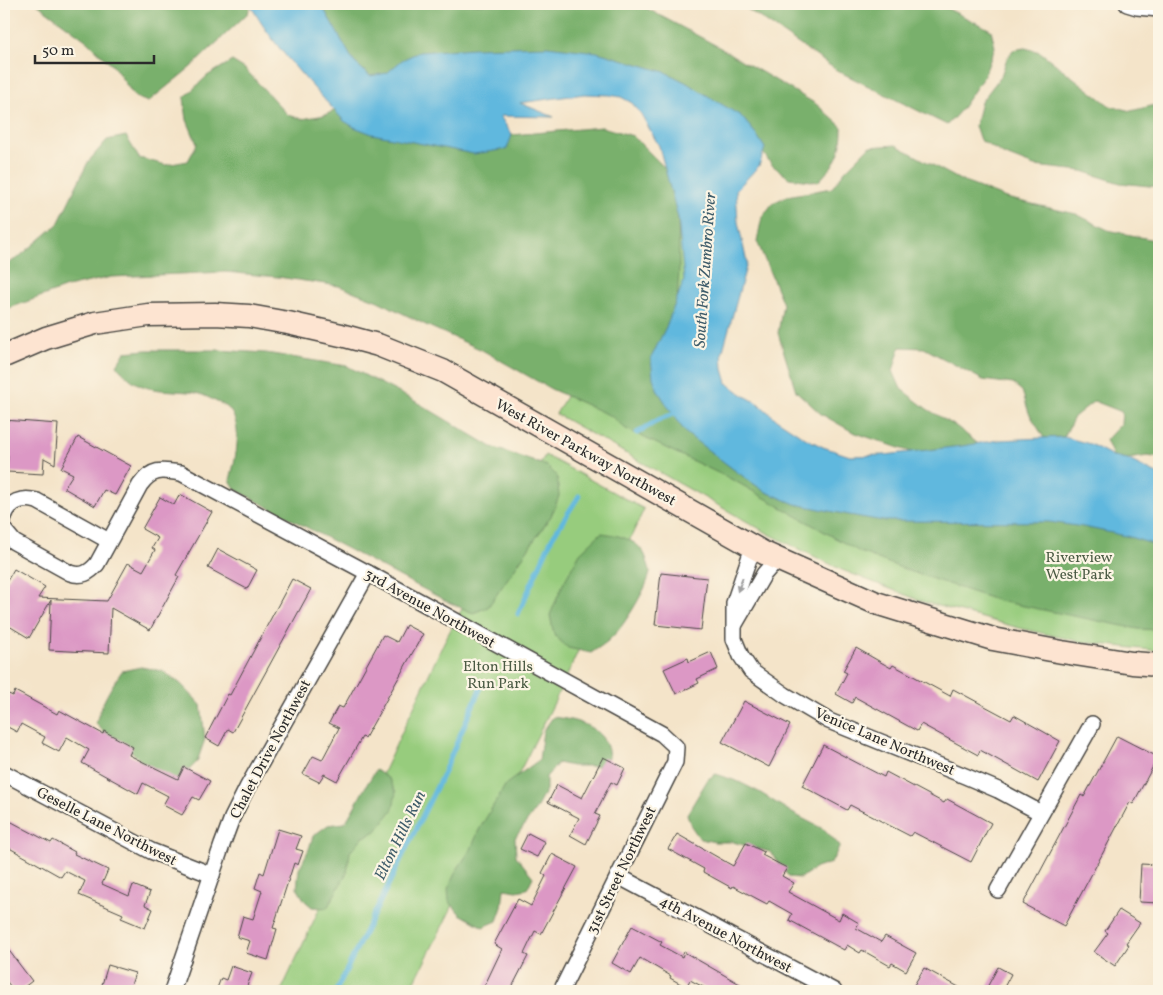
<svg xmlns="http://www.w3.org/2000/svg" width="1163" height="995" font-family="Vollkorn,serif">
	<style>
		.green { fill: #97cc7d; stroke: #617c54 }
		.forest { fill: #79b06c; stroke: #526e4c }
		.water { fill: #61b8de; stroke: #467284 }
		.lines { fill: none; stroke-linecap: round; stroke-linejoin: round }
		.stream { stroke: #61b8de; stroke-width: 5 }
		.building { fill: #dc98c5 }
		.street-casing { stroke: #494743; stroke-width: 18 }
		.secondary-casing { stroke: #494743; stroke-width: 25 }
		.street { stroke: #fff; stroke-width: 15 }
		.secondary { stroke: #fde4d1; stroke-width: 22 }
		.oneway { fill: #a0a0a0 }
		.labels { text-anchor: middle; stroke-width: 4.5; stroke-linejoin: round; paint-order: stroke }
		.street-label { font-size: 15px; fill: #2b2b2b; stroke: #fcf5e5 }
		.park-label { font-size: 15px; fill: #4b5b44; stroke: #fcf5e5 }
		.water-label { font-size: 16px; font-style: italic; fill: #3e5c6a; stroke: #fcf5e5 }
	</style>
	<rect width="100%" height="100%" fill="#fcf5e5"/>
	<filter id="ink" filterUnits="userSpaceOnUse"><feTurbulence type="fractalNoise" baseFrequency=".02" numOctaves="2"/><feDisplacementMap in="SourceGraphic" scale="10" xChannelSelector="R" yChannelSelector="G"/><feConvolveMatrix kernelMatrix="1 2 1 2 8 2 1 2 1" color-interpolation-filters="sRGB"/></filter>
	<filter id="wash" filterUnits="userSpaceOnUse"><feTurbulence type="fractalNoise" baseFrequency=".0096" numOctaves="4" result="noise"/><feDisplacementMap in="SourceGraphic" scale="20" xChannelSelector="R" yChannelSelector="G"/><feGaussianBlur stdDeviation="1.12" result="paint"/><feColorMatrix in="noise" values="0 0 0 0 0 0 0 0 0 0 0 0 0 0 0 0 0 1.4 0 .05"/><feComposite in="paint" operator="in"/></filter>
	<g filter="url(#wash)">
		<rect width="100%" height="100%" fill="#f4e4c9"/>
		<g class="green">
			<path d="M705,151L698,350L748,440L1159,516V651L1082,642L1019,628L924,602L842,570L769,534L556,414Z"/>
			<path d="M545,455L644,509L554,703L410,991H281L444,642Z"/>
		</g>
		<g class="forest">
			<path d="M37,4H251L248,13L191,67L148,102L135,97L114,67L87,41Z"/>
			<path d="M311,4H635L644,7L717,46L816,104L842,127C842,154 836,163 818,182L789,178L772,165L756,143L686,90L389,82L370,76L354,62Z"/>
			<path d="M740,4H938L991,30L995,47L984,76L960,111L947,125L838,71Z"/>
			<path d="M1025,48L1040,52L1110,106L1131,111L1159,104V187L1120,183L1082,171L1034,166L1003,154L980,140L975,126L981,102L1001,76L1007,58L1013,50Z"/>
			<path d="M232,61L245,69L288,115L302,119L325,115L342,107L499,144L512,135L602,127L633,136L673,176L678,218L679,270L676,320L704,418L1015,513L1159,540V630L1138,629L999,601L909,571L860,552L735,481L626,429L611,416L551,389L482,350L426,325L378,301L339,286L278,277L225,272L111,277L67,287L4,310V266L19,257L58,224L88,162L107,140L126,136L139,158L166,165L188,161L197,144L187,120L184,98L207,76Z"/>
			<path d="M896,145L962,181L1006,198L1076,214L1108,230L1154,240L1159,239V458L1148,456L1127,459L1113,456L1106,440L1121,424L1122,412L1094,401L1074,417L1064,437L1044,438L1029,413L1022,391L1013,384L983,380L924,348L900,347L893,371L901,389L927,409L957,427L981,446L952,463L905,450L853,432L821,414L796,391L778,333L783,304L757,241L762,217L773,203L787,196L832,188L845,171L869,147Z"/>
			<path d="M146,350H217L266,353L347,366L413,400L492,447L547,466L557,476L559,496L551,516L488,607L473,613L448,602L236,490L230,480C235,460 245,424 227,407C224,405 220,403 217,402C208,397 198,392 188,392C156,389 138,393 117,365L125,352Z"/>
			<path d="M601,533C619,535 642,540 647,561C648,564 650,569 650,572C648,587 624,626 613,636C607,643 598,648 591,653L568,648L554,635L550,615L563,584L580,553Z"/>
			<path d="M141,667L163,671L181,684L201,705L205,739L197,762L182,777L165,782L149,776L141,761L123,743L106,735L96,723C101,703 111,687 122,671Z"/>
			<path d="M553,717C578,720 607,727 609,757L601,766H572L558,763L546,777V790L536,809L515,838L516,856L533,877L527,889L517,891L504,889L502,907L497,921L483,927L460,914L449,901L448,889L456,871L471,849L479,830L506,784L539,760L543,731Z"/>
			<path d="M376,770L389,779L396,792L393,809L376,831L362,838L350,852L347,873L327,908L312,907L305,901L297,888L299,869L309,849L313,836L328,825L345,823C356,806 364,787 376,770Z"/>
			<path d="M716,774L739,782L759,792L794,814L825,830L840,846L831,863L816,868L800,878L789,877L770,852L733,842H715L700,839L691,826L687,814L708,779Z"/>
		</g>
		<path class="water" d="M250,4H321L354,62L370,76L387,73L402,60L419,52L474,48L547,46L597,52L665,72L685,82L741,116L756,134L765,148L759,166L736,190L738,222L747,263L722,354L723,369L727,383L743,395L759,404L776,419L805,438L823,447L850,456L885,455L962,446L999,440L1064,437L1090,444L1113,456L1127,459L1159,475V546L1126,536L1083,527L1049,522L883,521L849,515L795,504L764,491L737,472L687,434L677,421L658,391L653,378L651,358L666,327L684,280L678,218L659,146L641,114L632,103L621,97L609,95L584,94L520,103L554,117L500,116L512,135L507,149L474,154L372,134L354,127L344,121C311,84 273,47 250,4Z"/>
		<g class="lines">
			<g class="stream">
				<path d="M637,433L660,419L679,412"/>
				<path d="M518,614L552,538L579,496"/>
				<path d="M336,991L443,774L481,687"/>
			</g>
		</g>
		<g id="blocks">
			<g class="building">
				<path d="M4,420L58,424L55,464L44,458L43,474L7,472L8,455H4Z"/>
				<path d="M78,437L131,466L115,495L104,490L95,506L64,488L73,474L61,468Z"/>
				<path d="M180,494L212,512L176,575L179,577L150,630L111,608L109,653L49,650L51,600L29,638L4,623V586L14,569L45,587L38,598L107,601L128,563L143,571L155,550L152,548L158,538L142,529L160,497L174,505Z"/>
				<path d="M218,549L257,570L247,589L208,568Z"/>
				<path d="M661,573L707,578L701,630L655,625Z"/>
				<path d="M292,579L311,589L233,732L228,729L219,746L205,738L228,694L230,695Z"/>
				<path d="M406,625L423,634L365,738L362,737L337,781L324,774L319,782L303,774L313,756L322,760L339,728L329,723L338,706L343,708L383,635L397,642Z"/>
				<path d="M856,648L891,668L893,665L950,696L953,689L1011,720L1014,715L1060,741L1038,782L980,750L978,755L921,724L917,731L855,697L852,703L836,694L847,673L843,671Z"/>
				<path d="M711,652L718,669L697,679L699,683L676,694L664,669L688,658L689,662Z"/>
				<path d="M15,691L57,714L59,710L103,734L104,731L133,747L129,755L178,779L184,767L210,781L199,800L193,797L182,815L163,805L168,796L143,783L138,794L82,763L89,750L67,737L59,752L42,743L45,737L21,724L17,732L4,725V692L13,696Z"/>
				<path d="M744,701L790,725L769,767L722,742Z"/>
				<path d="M1117,736L1158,757L1133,804L1130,802L1064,926L1023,904L1081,795L1084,797Z"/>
				<path d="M823,745L884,777L886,772L944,803L947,799L991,823L971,862L913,832L910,836L850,805L847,810L802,786Z"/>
				<path d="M603,757L625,768L617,785L611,782L595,814L600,816L586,844L570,835L579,818L548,802L557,785L582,798Z"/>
				<path d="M10,821L51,843L53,840L75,852L74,854L108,870L102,884L129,896L133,885L150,892L145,905L153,909L145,928L121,918L123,914L79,895L85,881L65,871L61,877L4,845V832Z"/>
				<path d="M278,829L301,836L296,849L303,851L298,865L294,863L273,928L277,929L268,960L246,953L250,941L237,937L243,916L253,919L262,891L255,888L260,872L264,874Z"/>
				<path d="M528,833L545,842L537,857L520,849Z"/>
				<path d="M677,834L733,866L746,843L764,852L762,855L787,868L782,876L794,883L788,892L839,920L842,913L859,923L856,928L881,942L885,936L916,953L906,971L892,963L890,966L862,950L860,953L847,945L844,950L789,920L792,914L769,901L767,904L733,886L732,888L703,872L704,869L668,849Z"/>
				<path d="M552,854L577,867L541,934L535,931L524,954L528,956L510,991H482L502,949L494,944L518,899L531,906L546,876L542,873Z"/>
				<path d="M1141,864L1159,865V903L1139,902Z"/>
				<path d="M1119,910L1140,923L1126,943L1129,945L1115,966L1094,952L1108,933L1105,931Z"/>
				<path d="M632,926L662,942L660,945L682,957L684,952L752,991H711L690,980L686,987L670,978L671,976L640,958L631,974L612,963Z"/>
				<path d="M4,944L32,981L19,991H14L4,978Z"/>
				<path d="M108,965L135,973L129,991H100Z"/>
				<path d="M231,966L252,973L247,986L254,989V991H216L221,978L226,980Z"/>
				<path d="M998,967L1011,974L1002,991H985Z"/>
				<path d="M924,968L966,991H926L914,985Z"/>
			</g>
		</g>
	</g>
	<g filter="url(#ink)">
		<use href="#blocks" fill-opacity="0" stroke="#494743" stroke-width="1"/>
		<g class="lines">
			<defs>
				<g id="street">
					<path d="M1127,4L1137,7L1159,9"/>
					<path d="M4,517C9,501 22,497 37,501L109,541"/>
					<path d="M4,530L14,542L70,573C82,577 89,573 97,564L140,485C152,468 162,470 181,473L368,573L662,734L676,747L675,762L561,991"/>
					<path d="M753,547L734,603V639L741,656L751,671L785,695L829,721L965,776L998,790L1041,813"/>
					<path d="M735,624L764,574L777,559"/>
					<path d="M4,773L151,851L212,875"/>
					<path d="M618,876L834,991"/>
					<path d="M998,890L1092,724"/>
					<path d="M172,991L222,845L232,818L247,788L368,573"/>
				</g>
				<path id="secondary" d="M4,356L46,338L95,323L148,315L215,314L249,316L288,323L341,335L378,345L443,371L764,553L876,603L993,639L1062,652L1132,663L1159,665"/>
			</defs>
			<use href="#street" class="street-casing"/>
			<use href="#secondary" class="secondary-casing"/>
			<use href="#street" class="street"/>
			<use href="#secondary" class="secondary"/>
		</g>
		<defs><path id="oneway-solid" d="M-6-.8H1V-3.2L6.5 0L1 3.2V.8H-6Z" transform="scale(1.25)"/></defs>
		<use class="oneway" href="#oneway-solid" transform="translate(740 585) rotate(111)"/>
	</g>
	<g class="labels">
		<g class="street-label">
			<text transform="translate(586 452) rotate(29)" y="5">West River Parkway Northwest</text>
			<text transform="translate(430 608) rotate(29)" y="5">3rd Avenue Northwest</text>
			<text transform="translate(885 741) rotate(23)" y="5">Venice Lane Northwest</text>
			<text transform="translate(270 749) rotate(-62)" y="5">Chalet Drive Northwest</text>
			<text transform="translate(107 826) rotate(27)" y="5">Geselle Lane Northwest</text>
			<text transform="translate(621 870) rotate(-64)" y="5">31st Street Northwest</text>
			<text transform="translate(726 934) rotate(28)" y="5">4th Avenue Northwest</text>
		</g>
		<g class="park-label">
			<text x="1079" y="562">Riverview<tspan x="1079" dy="17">West Park</tspan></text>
			<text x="498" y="671">Elton Hills<tspan x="498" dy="17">Run Park</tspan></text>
		</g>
		<g class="water-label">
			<text transform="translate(704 270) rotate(-86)" y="6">South Fork Zumbro River</text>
			<text transform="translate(399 835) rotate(-64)" y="6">Elton Hills Run</text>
		</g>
	</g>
	<rect width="1163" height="995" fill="none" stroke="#fcf5e5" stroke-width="20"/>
	<path d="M35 55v8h119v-8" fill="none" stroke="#2b2b2b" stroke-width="2.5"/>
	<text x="42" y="55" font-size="15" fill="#2b2b2b" stroke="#fcf5e5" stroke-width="4" paint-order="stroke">50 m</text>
</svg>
